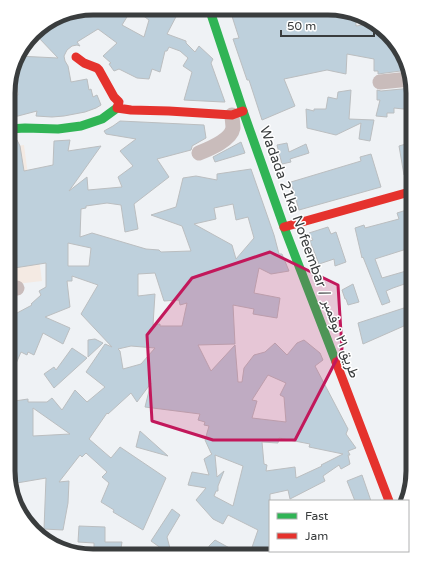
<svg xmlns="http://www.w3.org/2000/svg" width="421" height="564" font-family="'Varela Round',Vazirmatn,sans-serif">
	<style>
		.education { fill: #f4eae3 }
		.building { fill: #bed0dc; stroke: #bbbec0; fill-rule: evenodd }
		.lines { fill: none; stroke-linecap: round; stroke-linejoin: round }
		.street { stroke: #c9bcbb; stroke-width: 15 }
		.fast { stroke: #30b455; stroke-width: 9 }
		.jam { stroke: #e5322d; stroke-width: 9 }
		.marked { fill: #c2185b; fill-opacity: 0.2; stroke: #c2185b; stroke-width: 3; stroke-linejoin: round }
		.labels { text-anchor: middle; stroke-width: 3; stroke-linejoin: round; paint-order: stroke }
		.street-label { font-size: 14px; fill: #3a3d3e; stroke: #fff }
		.rim { fill: none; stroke: #3a3d3e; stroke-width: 5 }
	</style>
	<rect width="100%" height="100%" fill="#eff2f5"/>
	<path class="education" d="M24,145L42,281L8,285L9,147Z"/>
	<g class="building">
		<path d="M339,9L356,15V26L376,23L404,55L408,70L378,74V71H374V59L347,54L346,74L327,70L284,79L295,106L262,120L249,80H247L233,39L239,38L230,10Z"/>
		<path d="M179,11L167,34L186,41V43L195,52L199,46L213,59L211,63L225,102H223L184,100L192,72L183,66L188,58L180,51L169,47L167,51H165L160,72L152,69L149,79L137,78L119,69L114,71L109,64L111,63L103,56L117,43L98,29L77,42L80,46L77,45L72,46L67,50L64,56L65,61L68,66L71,82L87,79L89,90L91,89L93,97L97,95L101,105L96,108L85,112L64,116L52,117L36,116L37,111L18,116L9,117V95H18L15,74L18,56L58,58L39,38L32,35L37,29L66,13L130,12L122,25L144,37L149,20L138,12Z"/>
		<path d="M412,88L413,93V110L394,108V113H387V117L376,116L380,100H377V90L381,91Z"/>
		<path d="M351,90L349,119L374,120L370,141L359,139L361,123L336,135L307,128L306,109L314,111V109H326L328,97L337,99L338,92Z"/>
		<path d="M120,121L204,125L206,138L192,146V147L191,150L157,159L169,177L134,204L138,229L125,232L121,205L107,203L86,206V208L81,209L80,237L92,233L146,249L159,250L161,252L191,251L182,226L151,215L176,207L183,178L196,176L217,180V174L251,169L274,235L279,254H282L289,271L271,274L259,268L254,293L280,298L277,318L253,314L254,309L233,305L235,344L198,345L211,371L235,345L238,382H242L244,368L254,355L265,352L275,343L287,355L297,343L304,340L320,353L323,360L315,366L348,429L346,434L356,448L348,451L350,455H348L350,464L341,469L339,465L323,476L325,481L290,499L288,490L270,494V556H249L258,530L228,515L223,524L213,519L196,500L206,488L188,485L192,472L209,475L204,459L212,454L211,453L205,440L209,426L204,425L205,422L198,420L200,414L145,407L151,383L137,402L131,393L108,414L107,413L89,439L111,458L120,447L166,478L143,530L113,512L114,510L101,502L109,483L102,477L107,472L86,453L82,457L80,455L59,482L69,481L68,503L63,530L44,529L46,478L11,484L8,471L15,473L11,431H8V402L28,399V402H47L52,398L62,410L75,390L87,402L105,387L86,372L105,344L112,347L81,314L98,285L72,276V281H67L70,307L45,317L70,328L63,344L43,333L34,355L28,352L27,355L21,352L8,382V303L17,313L32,305L31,304L41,295L39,291L46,287V263L8,269L9,141L17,140L20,146L24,171L53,165L54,141L70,140L68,151L101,146L69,191L87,177L88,190L122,187L118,177L133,166L120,151L136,139L106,134L104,131L113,126ZM233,204L236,220L248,217L254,238L236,259L232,245L194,224L216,219L214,208ZM68,243L91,248L89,266H68ZM155,273L164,301L179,300L180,305L187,303L182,326H160V324L153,325L155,294L138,296V274ZM131,346L155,348L141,364L123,369L120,351L118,349ZM268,375L286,383L280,395L284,397L286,422L252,418L257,401L252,400ZM33,408L70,434L33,436ZM279,438L310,444L309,447L343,454L321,465L322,466L296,478L295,467L266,471L267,465L264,464L262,442L278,443ZM215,455L243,466L233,506L214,496L216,491H218V486L224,471L217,477Z"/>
		<path d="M241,142L245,153L215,162L213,157Z"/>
		<path d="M287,143L289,152L306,144L309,153L290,159L291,162L282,164L277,145Z"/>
		<path d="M409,143L412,174L404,175L399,146Z"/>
		<path d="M371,154L381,187L299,210L291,182L361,161L360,157Z"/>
		<path d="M413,208V247L375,259L382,278L413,269V281L393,288L386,291L390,302L382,305L363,257L362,258L355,228L364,225L365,228L399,219L397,213Z"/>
		<path d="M328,227L331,234L336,232L346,262L335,266L334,259L319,264L310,241L313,240L309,233Z"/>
		<path d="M353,284L359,302L348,305L346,299H345L342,290Z"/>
		<path d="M413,305V322L363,344L358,323Z"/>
		<path d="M95,339L103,343L88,357V340Z"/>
		<path d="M72,348L87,358L54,388L44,374L54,367L56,370Z"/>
		<path d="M140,431L168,456L136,447Z"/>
		<path d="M362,475L371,501H355L347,481Z"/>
		<path d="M172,509L180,515L167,537L172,556L151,541Z"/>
		<path d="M79,526L105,527V542H122L120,555H94V543L78,542Z"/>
		<path d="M215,540L244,556H208L209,546Z"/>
	</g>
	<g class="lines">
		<g class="street">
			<path d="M380,82L410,79"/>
			<path d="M199,153C209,149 231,140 233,128C233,124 232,119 232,115"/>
			<path d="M8,289L17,288"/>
		</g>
		<g class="fast">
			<path d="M210,11L243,111L284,227L336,362"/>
			<path d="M9,129L25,128L58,129L81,126L102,119L117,108"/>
		</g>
		<g class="jam">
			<path d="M76,57L84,63L97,68L99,70L114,97L119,102L117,108L131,110L169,111L232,115L243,111"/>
			<path d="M284,227L413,191"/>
			<path d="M336,362L389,501"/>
		</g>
	</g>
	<path class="marked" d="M270,252L338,285L342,349L295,440H213L152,421L147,335L192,278Z"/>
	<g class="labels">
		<g class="street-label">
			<text transform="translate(310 252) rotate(70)" y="5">Wadada 21ka Nofeembar / طريق ٢١ نوفمبر</text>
		</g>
	</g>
	<path d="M0 0H421V564H0ZM93 15H328A78 78 0 0 1 406 93V471A78 78 0 0 1 328 549H93A78 78 0 0 1 15 471V93A78 78 0 0 1 93 15Z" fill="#fff" fill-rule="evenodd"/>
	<path class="rim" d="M93 15H328A78 78 0 0 1 406 93V471A78 78 0 0 1 328 549H93A78 78 0 0 1 15 471V93A78 78 0 0 1 93 15Z"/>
	<rect x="269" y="500" width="140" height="52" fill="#ffffff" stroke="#b0b1b2"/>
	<rect x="277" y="513" width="20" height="6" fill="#30b455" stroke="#b0b1b2"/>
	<text x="305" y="520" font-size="12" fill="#3a3d3e">Fast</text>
	<rect x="277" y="533" width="20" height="6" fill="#e5322d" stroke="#b0b1b2"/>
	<text x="305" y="540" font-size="12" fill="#3a3d3e">Jam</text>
	<path d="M281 30v6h93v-6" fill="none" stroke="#3a3d3e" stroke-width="2"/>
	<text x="287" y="30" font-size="12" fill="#3a3d3e" stroke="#ffffff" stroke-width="3" paint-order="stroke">50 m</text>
</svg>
